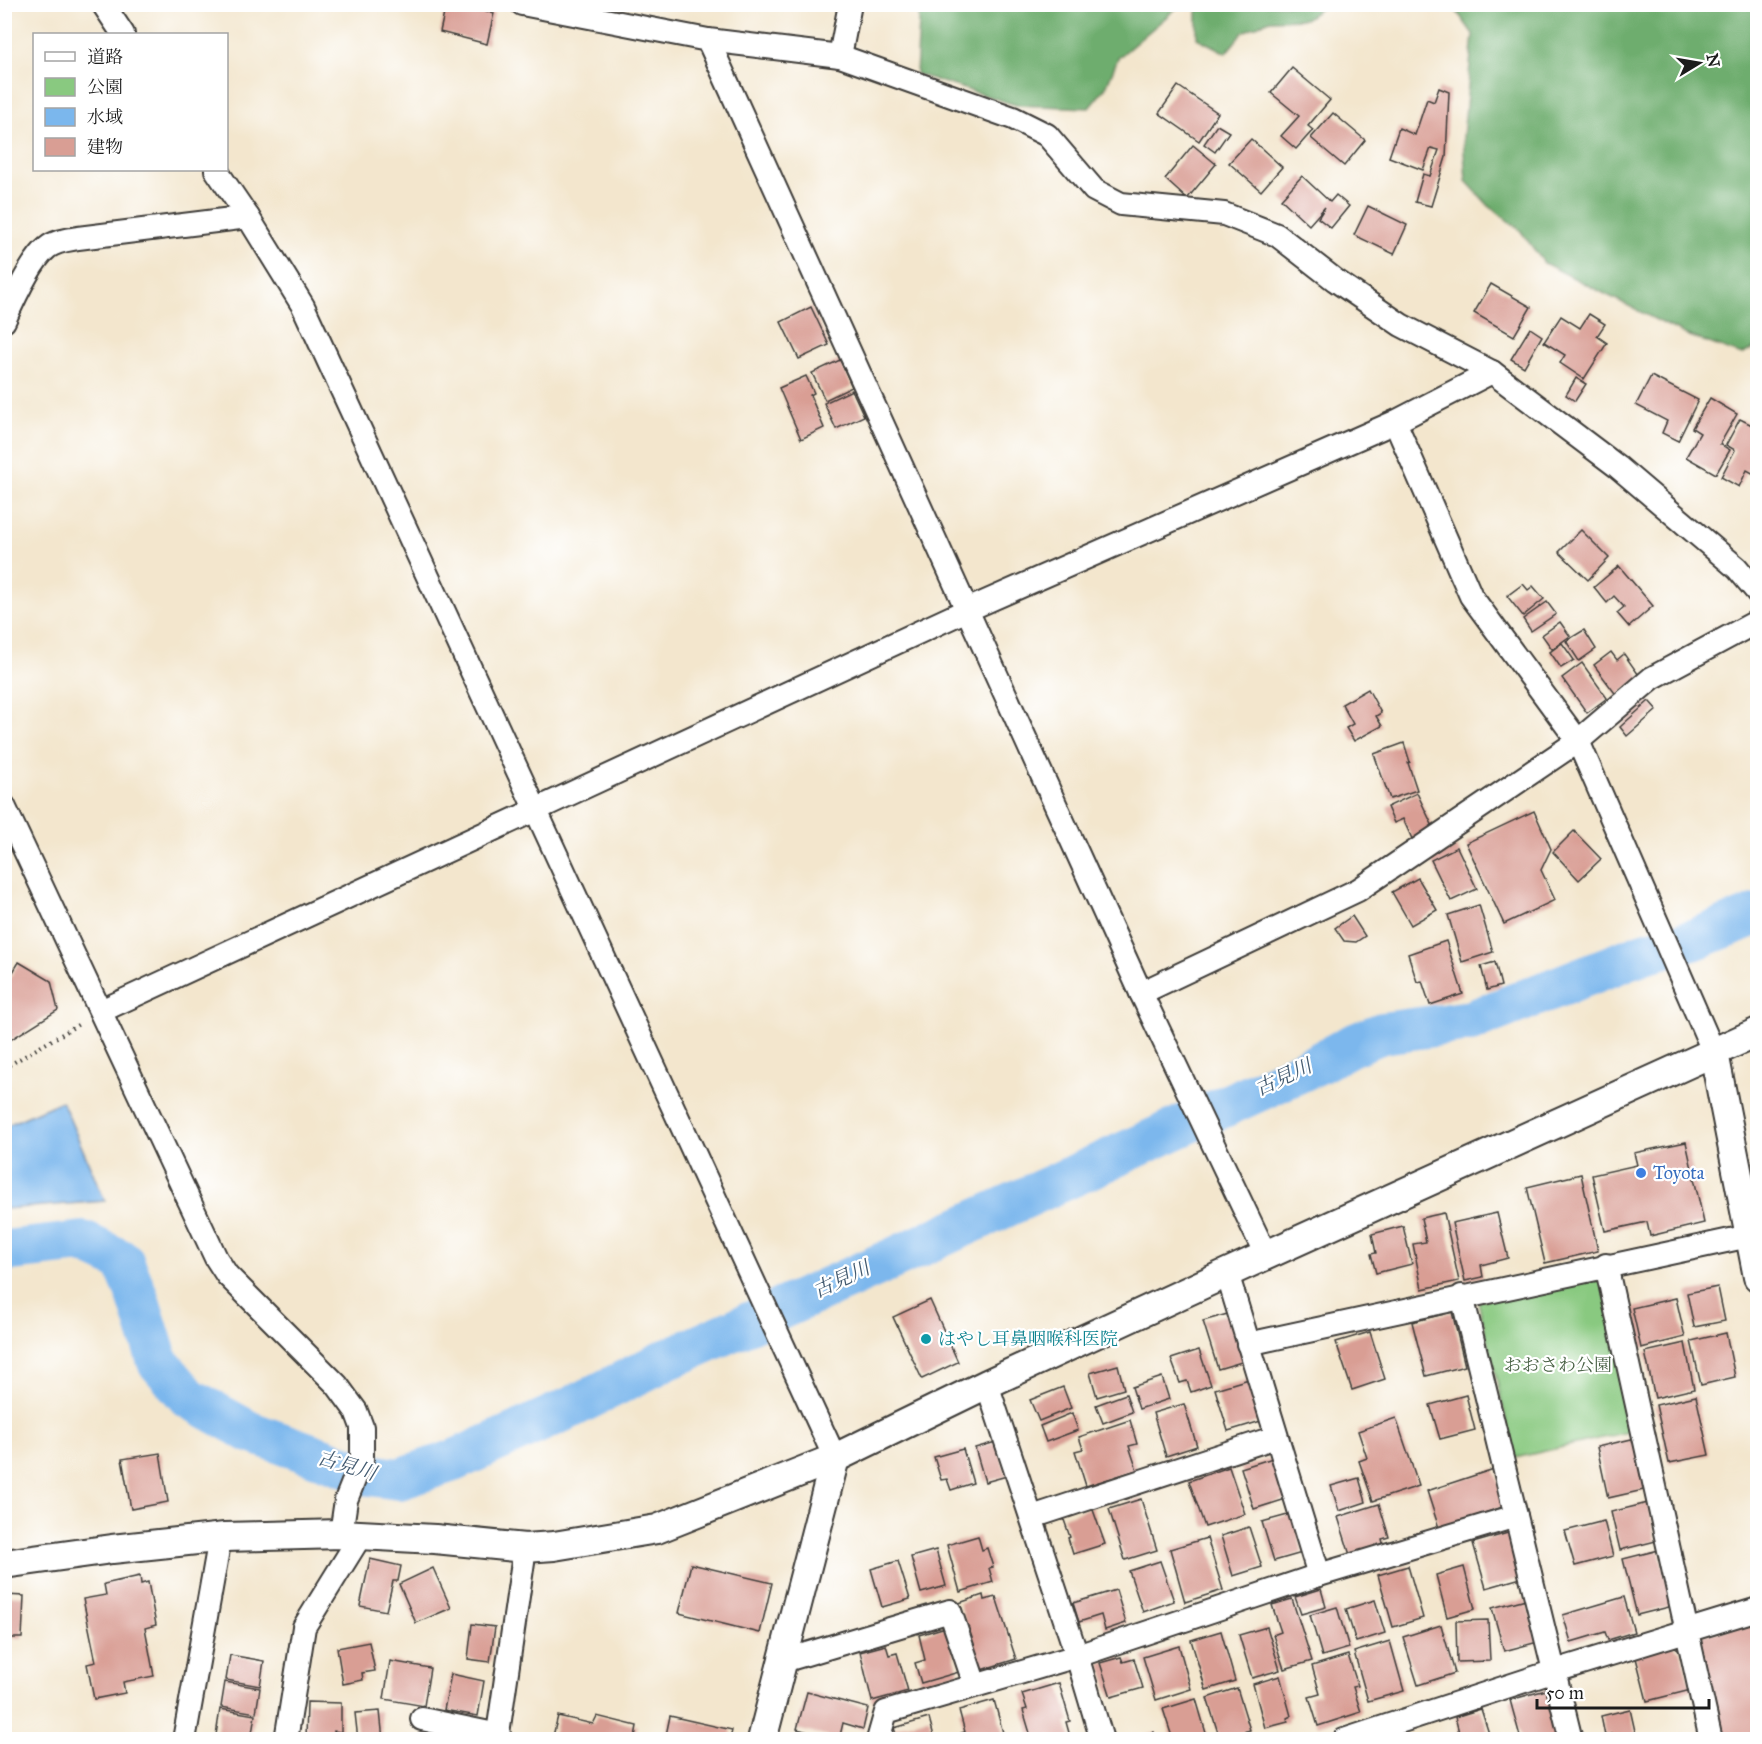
<svg xmlns="http://www.w3.org/2000/svg" width="1762" height="1744" font-family="'IM FELL Great Primer','Noto Serif JP',serif">
	<style>
		.green { fill: #89c980; stroke: #52724e; stroke-width: 1.5 }
		.forest { fill: #6ead6e; stroke: #456445; stroke-width: 1.5 }
		.water { fill: #7bb7ed; stroke: #4c6a84; stroke-width: 1.5 }
		.lines { fill: none; stroke-linecap: round; stroke-linejoin: round }
		.river { stroke: #7bb7ed; stroke-width: 42 }
		.building { fill: #d99e94 }
		.minor-casing { stroke: #3c3a37; stroke-width: 26 }
		.tertiary-casing { stroke: #3c3a37; stroke-width: 32 }
		.path { stroke: #3c3a37; stroke-width: 4; stroke-dasharray: 1.5 4.5; stroke-linecap: butt }
		.minor { stroke: #fff; stroke-width: 22 }
		.tertiary { stroke: #fff; stroke-width: 28 }
		.shop-dot { fill: #3f7fe0; stroke: #fff; stroke-width: 2 }
		.culture-dot { fill: #0f9aa8; stroke: #fff; stroke-width: 2 }
		.labels { text-anchor: middle; stroke-width: 4.5; stroke-linejoin: round; paint-order: stroke }
		.shop-label { font-size: 18px; fill: #366cbe; stroke: #fff; text-anchor: start }
		.culture-label { font-size: 18px; fill: #0d838f; stroke: #fff; text-anchor: start }
		.park-label { font-size: 18px; fill: #486144; stroke: #fff }
		.water-label { font-size: 20px; font-style: italic; fill: #425a70; stroke: #fff }
	</style>
	<rect width="100%" height="100%" fill="#fff"/>
	<filter id="ink" filterUnits="userSpaceOnUse"><feTurbulence type="fractalNoise" baseFrequency=".0167" numOctaves="2"/><feDisplacementMap in="SourceGraphic" scale="12" xChannelSelector="R" yChannelSelector="G"/><feConvolveMatrix kernelMatrix="1 2 1 2 8 2 1 2 1" color-interpolation-filters="sRGB"/></filter>
	<filter id="wash" filterUnits="userSpaceOnUse"><feTurbulence type="fractalNoise" baseFrequency=".008" numOctaves="4" result="noise"/><feDisplacementMap in="SourceGraphic" scale="24" xChannelSelector="R" yChannelSelector="G"/><feGaussianBlur stdDeviation="1.35" result="paint"/><feColorMatrix in="noise" values="0 0 0 0 0 0 0 0 0 0 0 0 0 0 0 0 0 1.4 0 .05"/><feComposite in="paint" operator="in"/></filter>
	<g filter="url(#wash)">
		<rect width="100%" height="100%" fill="#f3e6cd"/>
		<path class="green" d="M1600,1272L1637,1430L1515,1458L1478,1301Z"/>
		<g class="forest">
			<path d="M1178,4L1179,6L1118,58L1106,87L1089,108L1016,105L916,74L920,5Z"/>
			<path d="M1199,5V4L1326,5L1305,19L1270,20L1243,32L1226,53L1197,38V8Z"/>
			<path d="M1452,5H1757V346L1742,355L1684,334L1544,263L1520,230L1489,206L1466,181L1463,137L1473,34Z"/>
		</g>
		<path class="water" d="M62,1101L105,1201L5,1209V1126Z"/>
		<g class="lines">
			<path class="river" d="M4,1251L83,1242L123,1261L137,1295L158,1362L189,1398L250,1432L370,1475L399,1479L453,1461L570,1408L664,1361L892,1259L1317,1064L1350,1046L1382,1033L1471,1021L1644,953L1693,940L1758,914"/>
		</g>
		<g id="blocks">
			<g class="building">
				<path d="M446,4H459L494,13L487,44L440,32Z"/>
				<path d="M1292,68L1330,100L1308,126L1313,130L1296,149L1281,136L1299,116L1271,93Z"/>
				<path d="M1178,86L1218,113L1199,141L1159,113Z"/>
				<path d="M1439,88L1449,92L1446,157L1431,206L1415,202L1423,174L1430,176L1439,150L1431,148L1423,170L1389,157L1399,128L1415,135L1427,99L1434,102Z"/>
				<path d="M1333,113L1365,140L1344,166L1311,138Z"/>
				<path d="M1217,125L1229,132L1215,152L1204,144Z"/>
				<path d="M1251,139L1282,167L1261,191L1229,163Z"/>
				<path d="M1193,145L1216,164L1187,199L1165,179Z"/>
				<path d="M1302,176L1330,202L1336,195L1349,206L1331,228L1318,218L1325,207L1309,225L1281,199Z"/>
				<path d="M1368,206L1407,225L1394,254L1354,235Z"/>
				<path d="M1491,284L1531,307L1514,336L1474,313Z"/>
				<path d="M811,307L829,345L799,359L781,322Z"/>
				<path d="M1589,314L1605,324L1597,336L1607,343L1584,379L1560,363L1565,355L1544,342L1561,316L1580,328Z"/>
				<path d="M1530,328L1542,336L1524,367L1511,359Z"/>
				<path d="M840,360L852,387L825,400L812,373Z"/>
				<path d="M806,376L814,393L810,395L824,428L801,439L779,388Z"/>
				<path d="M1651,376L1698,400L1678,441L1662,433L1667,421L1636,405Z"/>
				<path d="M1576,378L1586,384L1575,401L1566,395Z"/>
				<path d="M852,390L864,416L836,429L824,403Z"/>
				<path d="M1710,398L1737,414L1720,444L1730,450L1716,474L1686,457L1700,433L1692,428Z"/>
				<path d="M1740,419L1758,428V476L1747,470L1739,487L1721,477L1735,450L1726,445Z"/>
				<path d="M1581,530L1609,558L1588,580L1559,552Z"/>
				<path d="M1619,566L1653,606L1629,627L1617,613L1624,607L1614,596L1607,603L1594,587Z"/>
				<path d="M1523,584L1528,590L1533,586L1544,599L1523,616L1507,596Z"/>
				<path d="M1547,602L1556,614L1531,631L1523,619Z"/>
				<path d="M1560,622L1570,636L1552,649L1542,635Z"/>
				<path d="M1584,630L1596,649L1579,661L1566,641Z"/>
				<path d="M1562,643L1574,660L1561,668L1550,652Z"/>
				<path d="M1611,652L1617,660L1624,654L1641,678L1617,696L1594,665Z"/>
				<path d="M1582,663L1607,698L1587,713L1562,678Z"/>
				<path d="M1368,689L1381,713L1376,716L1382,726L1354,741L1346,728L1353,724L1342,704Z"/>
				<path d="M1649,701L1657,710L1627,736L1620,727Z"/>
				<path d="M1404,743L1410,762L1408,763L1417,790L1390,799L1374,754Z"/>
				<path d="M1417,793L1435,831L1413,841L1403,819L1394,823L1387,807Z"/>
				<path d="M1534,811L1551,849L1541,870L1555,900L1504,924L1466,843Z"/>
				<path d="M1574,831L1601,859L1579,880L1553,852Z"/>
				<path d="M1457,847L1477,889L1451,901L1431,860Z"/>
				<path d="M1418,878L1437,910L1411,925L1392,892Z"/>
				<path d="M1479,905L1493,952L1462,962L1448,915Z"/>
				<path d="M1352,916L1365,936L1356,942L1344,941L1335,928Z"/>
				<path d="M1446,941L1463,994L1430,1005L1422,981L1417,982L1408,954Z"/>
				<path d="M19,962L51,981L58,1010L4,1044V987Z"/>
				<path d="M1495,962L1501,986L1487,990L1481,966Z"/>
				<path d="M1686,1142L1704,1223L1650,1236L1647,1222L1605,1231L1592,1175L1637,1165L1634,1153Z"/>
				<path d="M1581,1174L1598,1251L1545,1263L1527,1187Z"/>
				<path d="M1444,1213L1459,1281L1422,1289L1413,1244L1426,1242L1421,1218Z"/>
				<path d="M1497,1213L1508,1258L1481,1265L1483,1277L1465,1281L1452,1223Z"/>
				<path d="M1403,1226L1412,1264L1376,1273L1371,1254L1376,1253L1372,1234Z"/>
				<path d="M1718,1287L1725,1321L1694,1327L1687,1293Z"/>
				<path d="M1676,1298L1685,1337L1641,1348L1632,1308Z"/>
				<path d="M930,1300L958,1362L922,1379L893,1317Z"/>
				<path d="M1452,1312L1465,1366L1426,1376L1412,1322Z"/>
				<path d="M1231,1313L1245,1361L1218,1369L1203,1321Z"/>
				<path d="M1370,1332L1385,1379L1352,1390L1336,1342Z"/>
				<path d="M1726,1333L1735,1377L1701,1385L1691,1341Z"/>
				<path d="M1685,1343L1694,1389L1655,1398L1645,1352Z"/>
				<path d="M1199,1350L1211,1385L1191,1392L1187,1381L1180,1383L1171,1359Z"/>
				<path d="M1118,1365L1124,1389L1097,1397L1090,1373Z"/>
				<path d="M1162,1377L1169,1399L1139,1409L1132,1387Z"/>
				<path d="M1249,1379L1261,1421L1228,1431L1215,1389Z"/>
				<path d="M1063,1387L1071,1408L1039,1421L1030,1400Z"/>
				<path d="M1126,1394L1132,1412L1103,1423L1096,1405Z"/>
				<path d="M1466,1395L1475,1430L1440,1439L1430,1405Z"/>
				<path d="M1696,1396L1709,1455L1669,1463L1656,1405Z"/>
				<path d="M1184,1404L1197,1446L1166,1456L1153,1413Z"/>
				<path d="M1072,1413L1078,1430L1046,1442L1040,1426Z"/>
				<path d="M1396,1418L1419,1486L1373,1501L1359,1461L1367,1458L1358,1431Z"/>
				<path d="M1130,1420L1137,1444L1129,1446L1137,1470L1086,1486L1075,1451L1083,1449L1079,1437Z"/>
				<path d="M1636,1438L1648,1489L1608,1498L1597,1447Z"/>
				<path d="M996,1442L1007,1476L985,1482L975,1448Z"/>
				<path d="M963,1449L973,1483L951,1490L947,1479L941,1480L934,1457Z"/>
				<path d="M160,1453L168,1502L131,1509L122,1459Z"/>
				<path d="M1276,1457L1289,1498L1254,1509L1241,1468Z"/>
				<path d="M1229,1467L1245,1514L1205,1527L1189,1481Z"/>
				<path d="M1494,1469L1506,1506L1439,1528L1427,1491Z"/>
				<path d="M1359,1478L1366,1502L1339,1511L1331,1486Z"/>
				<path d="M1141,1499L1157,1550L1125,1560L1109,1509Z"/>
				<path d="M1648,1503L1656,1541L1620,1550L1611,1512Z"/>
				<path d="M1379,1504L1389,1537L1382,1539L1383,1543L1350,1555L1338,1517Z"/>
				<path d="M1092,1507L1105,1544L1073,1554L1068,1538L1070,1537L1063,1517Z"/>
				<path d="M1295,1513L1302,1553L1274,1561L1262,1522Z"/>
				<path d="M1604,1521L1613,1556L1575,1566L1565,1531Z"/>
				<path d="M1249,1527L1262,1567L1233,1576L1221,1536Z"/>
				<path d="M1508,1533L1521,1578L1486,1588L1473,1543Z"/>
				<path d="M978,1536L982,1550L987,1548L993,1567L989,1568L993,1582L960,1592L947,1545Z"/>
				<path d="M1207,1538L1223,1590L1185,1602L1170,1549Z"/>
				<path d="M936,1550L946,1586L921,1593L911,1557Z"/>
				<path d="M1659,1550L1673,1606L1637,1615L1623,1559Z"/>
				<path d="M370,1559L401,1566L398,1581H393L386,1611L360,1606Z"/>
				<path d="M898,1561L910,1599L882,1607L871,1569Z"/>
				<path d="M1160,1561L1174,1601L1143,1612L1129,1571Z"/>
				<path d="M691,1564L772,1583L760,1633L679,1613Z"/>
				<path d="M1408,1566L1423,1618L1393,1627L1378,1575Z"/>
				<path d="M1464,1567L1475,1609L1447,1617L1436,1575Z"/>
				<path d="M433,1568L451,1608L416,1623L399,1584Z"/>
				<path d="M140,1576L141,1584L148,1582L156,1625L145,1628L154,1676L123,1682L125,1693L94,1699L87,1664L96,1662L83,1599L106,1595L104,1584Z"/>
				<path d="M1321,1589L1326,1607L1301,1614L1295,1597Z"/>
				<path d="M1116,1590L1126,1623L1105,1630L1101,1615L1079,1622L1073,1603Z"/>
				<path d="M5,1595L24,1596L22,1638H5Z"/>
				<path d="M983,1595L984,1600L996,1597L1016,1659L981,1670L959,1603Z"/>
				<path d="M1624,1597L1634,1632L1608,1640L1605,1632L1571,1642L1563,1615Z"/>
				<path d="M1292,1599L1312,1661L1284,1669L1273,1635L1281,1632L1272,1605Z"/>
				<path d="M1526,1599L1538,1642L1504,1651L1492,1608Z"/>
				<path d="M1375,1600L1385,1633L1356,1642L1346,1609Z"/>
				<path d="M1337,1607L1349,1648L1322,1656L1310,1615Z"/>
				<path d="M1488,1620L1490,1661L1457,1662L1456,1621Z"/>
				<path d="M1758,1622V1740H1722L1698,1636Z"/>
				<path d="M472,1624L495,1627L490,1662L468,1659Z"/>
				<path d="M1441,1625L1455,1673L1418,1685L1403,1637Z"/>
				<path d="M946,1627L959,1672L921,1683L915,1663L925,1660L919,1635Z"/>
				<path d="M1267,1627L1280,1670L1252,1678L1239,1635Z"/>
				<path d="M1221,1631L1235,1681L1206,1690L1191,1640Z"/>
				<path d="M1390,1641L1404,1691L1368,1701L1354,1652Z"/>
				<path d="M369,1642L375,1671L362,1673L363,1680L343,1684L337,1648Z"/>
				<path d="M886,1645L889,1655L897,1653L908,1691L872,1701L860,1652Z"/>
				<path d="M1672,1645L1681,1651L1691,1690L1647,1701L1635,1654Z"/>
				<path d="M1179,1646L1191,1689L1156,1700L1143,1657Z"/>
				<path d="M230,1655L264,1661L260,1686L226,1680Z"/>
				<path d="M1348,1655L1358,1686L1353,1687L1361,1712L1318,1726L1309,1697L1320,1694L1312,1666Z"/>
				<path d="M1121,1657L1123,1662L1134,1659L1143,1688L1111,1697L1100,1663Z"/>
				<path d="M390,1661L430,1668L424,1706L384,1699Z"/>
				<path d="M451,1674L484,1681L478,1716L444,1710Z"/>
				<path d="M1280,1676L1291,1716L1287,1718L1288,1722L1265,1728L1253,1684Z"/>
				<path d="M225,1682L260,1688L256,1713L221,1707Z"/>
				<path d="M1059,1683L1070,1721L1066,1722L1071,1740H1032L1023,1710L1027,1709L1022,1694Z"/>
				<path d="M1237,1688L1250,1730L1220,1739L1207,1698Z"/>
				<path d="M1546,1690L1560,1740H1521L1510,1700Z"/>
				<path d="M807,1692L868,1708L863,1729L843,1723L839,1740L797,1729Z"/>
				<path d="M1196,1699L1208,1740H1173L1163,1709Z"/>
				<path d="M994,1700L1005,1740H963L961,1733L965,1732L959,1710Z"/>
				<path d="M307,1702L341,1703V1732L334,1731V1740H306Z"/>
				<path d="M220,1709L255,1715L251,1740L216,1735Z"/>
				<path d="M1481,1709L1491,1740H1461L1455,1717Z"/>
				<path d="M1630,1709L1637,1740H1612L1611,1734L1605,1736L1601,1716Z"/>
				<path d="M380,1711L383,1740H358L355,1713Z"/>
				<path d="M558,1716L593,1724L597,1716L637,1726L635,1737L642,1740H552Z"/>
				<path d="M670,1716L732,1730L730,1740H665Z"/>
				<path d="M929,1718L935,1740H898L894,1728Z"/>
				<path d="M1154,1732L1157,1740H1134L1133,1739Z"/>
			</g>
		</g>
	</g>
	<g filter="url(#ink)">
		<use href="#blocks" fill-opacity="0" stroke="#3c3a37" stroke-width="1.5"/>
		<g class="lines">
			<defs>
				<g id="minor">
					<path d="M103,4L123,34"/>
					<path d="M522,4L708,40L840,56L1013,118L1047,135L1094,190L1121,204L1224,214L1277,235L1335,280L1401,325L1492,372L1618,467L1737,568L1758,593"/>
					<path d="M708,40L1141,993L1266,1255"/>
					<path d="M840,56L850,4"/>
					<path d="M216,170L248,217L303,306L835,1458"/>
					<path d="M4,321C12,303 32,260 47,248C55,241 67,240 78,238L248,217"/>
					<path d="M1395,422L1471,596L1578,741L1714,1053"/>
					<path d="M4,806L216,1258L227,1275L337,1385L356,1411L362,1427V1460L346,1500L341,1534"/>
					<path d="M1141,993L1358,890L1578,741L1652,678L1758,621"/>
					<path d="M101,1011L967,610L1395,422L1492,372"/>
					<path d="M1606,1265L1711,1740"/>
					<path d="M1227,1273L1319,1575"/>
					<path d="M1462,1296L1571,1740"/>
					<path d="M1248,1344L1749,1236"/>
					<path d="M987,1384L1077,1656L1102,1740"/>
					<path d="M1032,1517L1276,1437"/>
					<path d="M783,1661L950,1611L975,1685"/>
					<path d="M422,1719L499,1735"/>
					<path d="M184,1740L220,1538"/>
					<path d="M286,1740L304,1627L361,1535"/>
					<path d="M497,1740L525,1548"/>
					<path d="M878,1740L886,1712L1077,1656L1319,1575L1516,1516"/>
					<path d="M1344,1740L1555,1671L1758,1609"/>
				</g>
				<g id="tertiary">
					<path d="M1714,1053L1758,1277"/>
					<path d="M4,1564L112,1549L225,1537L341,1534L435,1539L525,1548L554,1546L657,1529L835,1458L987,1384L1227,1273L1758,1032"/>
					<path d="M762,1740L835,1458"/>
				</g>
			</defs>
			<use href="#minor" class="minor-casing"/>
			<use href="#tertiary" class="tertiary-casing"/>
			<path class="path" d="M4,1068L81,1023"/>
			<use href="#minor" class="minor"/>
			<use href="#tertiary" class="tertiary"/>
		</g>
	</g>
	<circle class="shop-dot" cx="1641" cy="1173" r="6"/>
	<circle class="culture-dot" cx="926" cy="1339" r="6"/>
	<g class="labels">
		<g class="shop-label">
			<text x="1653" y="1179">Toyota</text>
		</g>
		<g class="culture-label">
			<text x="938" y="1345">はやし耳鼻咽喉科医院</text>
		</g>
		<g class="park-label">
			<text x="1558" y="1371">おおさわ公園</text>
		</g>
		<g class="water-label">
			<text transform="translate(1283 1077) rotate(-25)" y="7">古見川</text>
			<text transform="translate(841 1279) rotate(-25)" y="7">古見川</text>
			<text transform="translate(347 1465) rotate(17)" y="7">古見川</text>
		</g>
	</g>
	<rect width="1762" height="1744" fill="none" stroke="#fff" stroke-width="24"/>
	<rect x="33" y="33" width="195" height="138" fill="#ffffff" stroke="#a4a4a4" stroke-width="1.5"/>
	<rect x="45" y="52" width="30" height="9" fill="#ffffff" stroke="#a4a4a4" stroke-width="1.5"/>
	<text x="87" y="63" font-size="18" fill="#1c1c1c">道路</text>
	<rect x="45" y="78" width="30" height="18" fill="#89c980" stroke="#a4a4a4" stroke-width="1.5"/>
	<text x="87" y="93" font-size="18" fill="#1c1c1c">公園</text>
	<rect x="45" y="108" width="30" height="18" fill="#7bb7ed" stroke="#a4a4a4" stroke-width="1.5"/>
	<text x="87" y="123" font-size="18" fill="#1c1c1c">水域</text>
	<rect x="45" y="138" width="30" height="18" fill="#d99e94" stroke="#a4a4a4" stroke-width="1.5"/>
	<text x="87" y="153" font-size="18" fill="#1c1c1c">建物</text>
	<g transform="translate(1699 63) rotate(79)" stroke="#ffffff" stroke-width="4.5" paint-order="stroke">
	<path d="M0-4.5L10 22L0 15L-10 22Z" fill="#1c1c1c"/>
	<text y="-9" font-size="16" font-weight="bold" text-anchor="middle" fill="#1c1c1c">N</text>
	</g>
	<path d="M1537 1699v9h172v-9" fill="none" stroke="#1c1c1c" stroke-width="3"/>
	<text x="1546" y="1699" font-size="18" fill="#1c1c1c" stroke="#ffffff" stroke-width="4.5" paint-order="stroke">50 m</text>
</svg>
